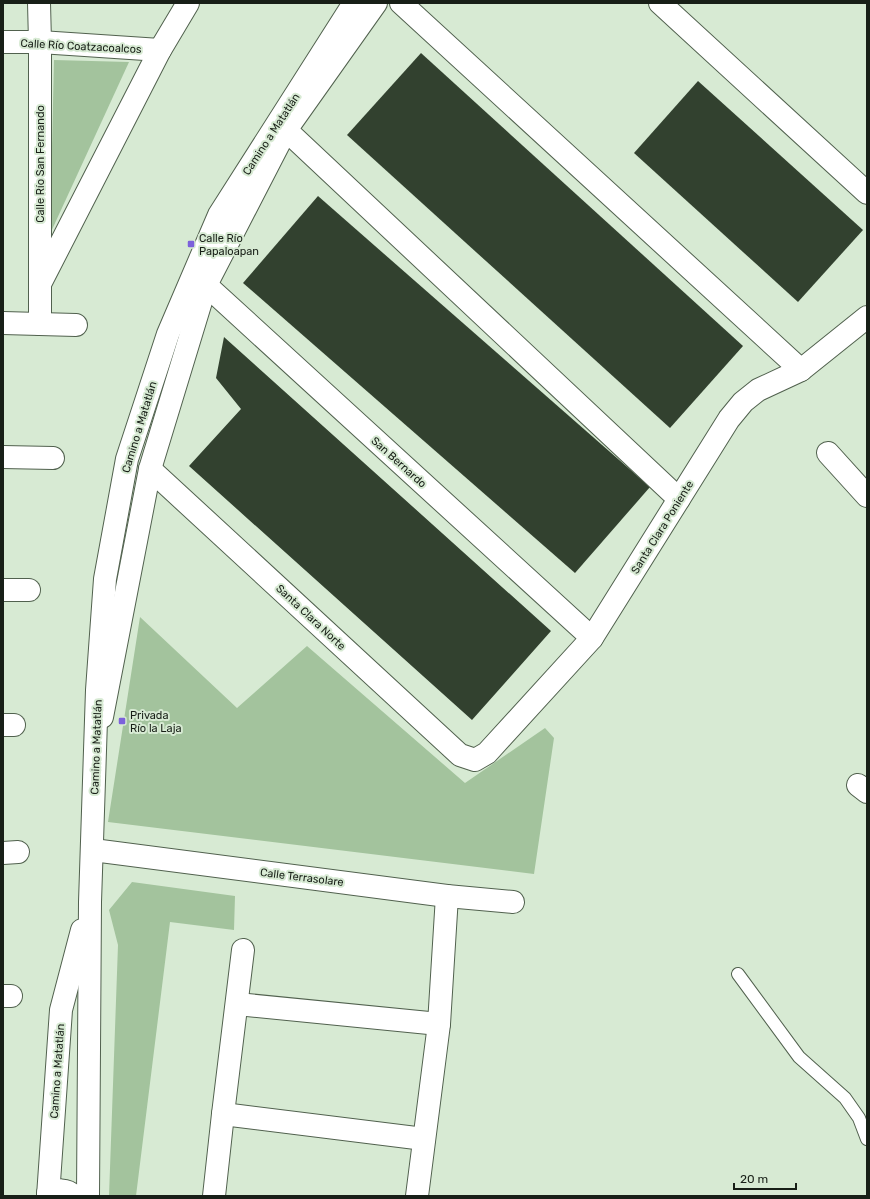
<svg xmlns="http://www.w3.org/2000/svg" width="870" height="1199" font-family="Rubik,sans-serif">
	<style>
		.green { fill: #a3c39d }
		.building { fill: #32412f }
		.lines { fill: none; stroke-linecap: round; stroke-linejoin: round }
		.service-casing { stroke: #51614e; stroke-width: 14 }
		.minor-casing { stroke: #51614e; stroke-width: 24 }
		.tertiary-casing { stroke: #51614e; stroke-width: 24 }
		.service { stroke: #fff; stroke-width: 12 }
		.minor { stroke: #fff; stroke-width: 22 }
		.tertiary { stroke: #fff; stroke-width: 22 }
		.poi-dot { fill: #7c61db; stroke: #d7ead3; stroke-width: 1.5 }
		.labels { text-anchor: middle; stroke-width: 4; stroke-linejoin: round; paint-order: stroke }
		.street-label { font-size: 11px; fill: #181f17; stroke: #d7ead3 }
		.poi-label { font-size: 11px; fill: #181f17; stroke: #d7ead3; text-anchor: start }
	</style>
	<rect width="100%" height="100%" fill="#d7ead3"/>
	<g class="green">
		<path d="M54,60L129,62L50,234Z"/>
		<path d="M140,617L237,708L307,646L465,783L545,728L554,738L534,874L108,822Z"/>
		<path d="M132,882L235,896L234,930L170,922L136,1196H109L118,945L109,910Z"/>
	</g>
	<g class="building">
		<path d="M421,53L743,346L670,428L347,135Z"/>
		<path d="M698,81L863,230L798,302L634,153Z"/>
		<path d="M318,196L650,487L575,573L243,283Z"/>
		<path d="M224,337L551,631L472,720L189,466L241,409L216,378Z"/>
	</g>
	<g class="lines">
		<defs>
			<path id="service" d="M738,974L799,1057L845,1098L859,1118L867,1139"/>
			<g id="minor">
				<path d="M39,3L40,42V324"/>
				<path d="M401,3L801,370"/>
				<path d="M660,3L867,193"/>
				<path d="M3,42H40L160,50"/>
				<path d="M286,130L679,499"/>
				<path d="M41,282L160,50L188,3"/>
				<path d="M206,285L592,638"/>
				<path d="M3,323L76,325"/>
				<path d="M828,453L867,496"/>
				<path d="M3,457L53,458"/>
				<path d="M150,469L460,755L475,760L487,753L592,638L729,419L743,402L758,390L801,370L867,317"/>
				<path d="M3,590H29"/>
				<path d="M102,717L150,469L206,285L286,130L376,3"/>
				<path d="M3,725H14"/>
				<path d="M858,785L867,792"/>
				<path d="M93,850L447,896L513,902"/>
				<path d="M3,853L18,852"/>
				<path d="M3,996H11"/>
				<path d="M237,1004L439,1024"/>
				<path d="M223,1114L424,1139"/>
				<path d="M214,1196L223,1114L243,950"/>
				<path d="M417,1196L439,1024L447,896"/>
			</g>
			<g id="tertiary">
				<path d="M48,1193C58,1190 66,1188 74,1196"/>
				<path d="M48,1196L61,1010L82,930"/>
				<path d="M88,1196L90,902L97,690L105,579L127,459L168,334L219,215L354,3"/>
			</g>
		</defs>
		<use href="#service" class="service-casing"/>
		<use href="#minor" class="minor-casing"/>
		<use href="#tertiary" class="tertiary-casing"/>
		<use href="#service" class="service"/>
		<use href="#minor" class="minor"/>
		<use href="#tertiary" class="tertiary"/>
	</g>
	<g class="poi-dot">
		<rect x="187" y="240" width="8" height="8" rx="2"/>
		<rect x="118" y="717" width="8" height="8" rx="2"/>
	</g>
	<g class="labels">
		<g class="street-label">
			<text transform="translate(81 46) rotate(3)" y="4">Calle Río Coatzacoalcos</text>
			<text transform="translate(271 134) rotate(-57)" y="4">Camino a Matatlán</text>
			<text transform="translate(40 164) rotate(-90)" y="4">Calle Río San Fernando</text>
			<text transform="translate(139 427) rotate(-73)" y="4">Camino a Matatlán</text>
			<text transform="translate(399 462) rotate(42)" y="4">San Bernardo</text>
			<text transform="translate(662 527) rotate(-58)" y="4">Santa Clara Poniente</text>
			<text transform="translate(311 617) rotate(43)" y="4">Santa Clara Norte</text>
			<text transform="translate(96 747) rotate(-88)" y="4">Camino a Matatlán</text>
			<text transform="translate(302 877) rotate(7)" y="4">Calle Terrasolare</text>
			<text transform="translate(57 1071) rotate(-86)" y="4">Camino a Matatlán</text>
		</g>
		<g class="poi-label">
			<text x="199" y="242">Calle Río<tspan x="199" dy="13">Papaloapan</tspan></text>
			<text x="130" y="719">Privada<tspan x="130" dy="13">Río la Laja</tspan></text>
		</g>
	</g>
	<rect width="870" height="1199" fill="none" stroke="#181f17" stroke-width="8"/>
	<path d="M734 1183v6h62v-6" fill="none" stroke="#181f17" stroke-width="2"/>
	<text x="740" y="1183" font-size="12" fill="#181f17" stroke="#d7ead3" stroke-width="3" paint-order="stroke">20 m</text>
</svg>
